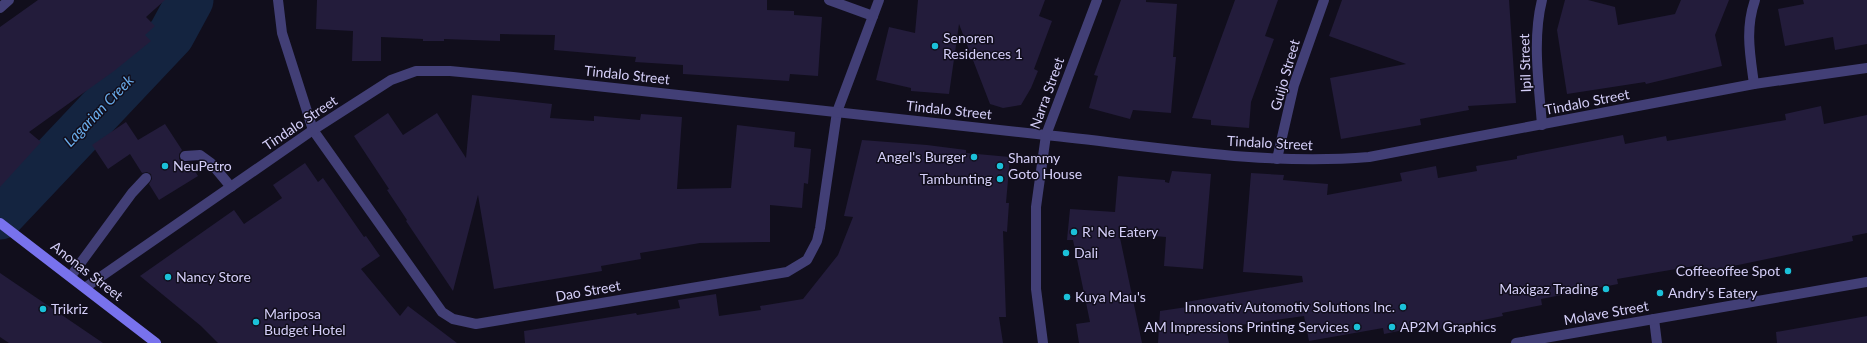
<svg xmlns="http://www.w3.org/2000/svg" width="1867" height="343" font-family="Lato,sans-serif">
	<style>
		.lines { fill: none; stroke-linecap: round; stroke-linejoin: round }
		.river { stroke: #142440; stroke-width: 47 }
		.building { fill: #231c3b }
		.service { stroke: #423f76; stroke-width: 10 }
		.minor { stroke: #423f76; stroke-width: 10 }
		.tertiary { stroke: #423f76; stroke-width: 10 }
		.secondary { stroke: #7872ed; stroke-width: 10 }
		.poi-dot { fill: #1bc1d9; stroke: #110e1c; stroke-width: 1.5 }
		.labels { text-anchor: middle; stroke-width: 3; stroke-linejoin: round; paint-order: stroke }
		.poi-label { font-size: 14px; fill: #d5cff9; stroke: #110e1c; text-anchor: start }
		.street-label { font-size: 14px; fill: #d5cff9; stroke: #110e1c }
		.water-label { font-size: 15px; font-style: italic; fill: #6aadec; stroke: #110e1c }
	</style>
	<rect width="100%" height="100%" fill="#110e1c"/>
	<g class="lines">
		<path class="river" d="M0,216L171,35L190,0"/>
	</g>
	<g class="building">
		<path d="M38,0H165L146,17L155,26L145,35L151,41L114,71L29,132L41,142L0,187V27Z"/>
		<path d="M317,0H767V10L794,11V15L822,17L818,76L790,74L789,81L683,74V65L635,62L636,57L554,50L555,35L500,34V41L444,39V41H423V39L381,37V61H352L353,31L316,29Z"/>
		<path d="M918,0H1045L1039,16L1052,21L1034,69L1038,71L1031,88L1021,105L1003,108L990,104L959,24L949,94L911,91V88L876,80L889,27L915,33Z"/>
		<path d="M1121,0H1146V2L1177,4L1173,57H1176L1171,113L1133,110L1130,119L1089,108L1098,76L1094,75Z"/>
		<path d="M1235,0H1278L1265,36L1274,39L1251,102L1249,128L1211,125V120L1192,118Z"/>
		<path d="M1342,0H1509L1516,103L1468,106L1469,110L1420,119L1421,125L1341,139L1330,78L1406,64L1329,36Z"/>
		<path d="M1565,0H1588L1615,7L1618,25L1675,14L1681,0H1729L1715,35L1722,66L1646,84L1645,82L1567,94L1557,30Z"/>
		<path d="M1803,0H1867V44L1835,50L1833,37L1785,46L1778,9L1804,4Z"/>
		<path d="M472,95L552,104L550,118L594,121V116L640,120L641,114L682,117L677,189L731,188L737,125L795,132L794,147L811,149L808,184L804,183L802,208L770,205V242L700,243L640,253L641,259L601,266L602,271L494,289L478,195L453,291L406,221L407,220L387,190L389,189L354,136L388,113L403,135L437,113L466,158Z"/>
		<path d="M1821,106L1824,124L1867,115V233L1852,236L1853,241L1695,274L1694,266L1617,279L1618,284L1541,299L1542,305L1502,313L1503,316L1429,331L1428,325L1384,334L1383,328L1309,341L1304,316L1226,327L1229,343H1158L1160,311L1187,307L1186,302L1303,282L1302,276L1243,272L1251,173L1284,175L1283,180L1328,184L1327,195L1402,181L1400,173L1436,166L1438,178L1477,171L1476,166L1517,159V156L1623,135L1625,144L1666,136L1667,141L1786,120L1785,114Z"/>
		<path d="M126,122L138,140L165,124L182,150L179,154V159L182,162H189L198,176L159,200L149,184L152,179L151,174L147,172L142,173L130,154L108,169L92,145Z"/>
		<path d="M862,140L927,145L966,150V153L1010,157L1006,203H1009L1007,232L1003,231L1006,317H999L1003,343H525L524,331L636,313L637,315L680,308L678,300L716,294L719,316L761,310L760,306L803,299L838,255L853,217L844,216Z"/>
		<path d="M305,163L318,182L323,178L364,237L366,236L380,256L361,269L400,316L408,306L457,343H218L201,326L140,276L234,210L244,224L282,198L273,185Z"/>
		<path d="M1172,171L1211,174L1203,269L1164,266L1166,237L1119,233L1142,343H1079L1076,324L1090,322L1073,240H1067L1070,209L1115,212L1118,176L1165,180V182L1169,183Z"/>
		<path d="M0,273L103,343H9L0,337Z"/>
		<path d="M1867,316V343H1777L1776,332Z"/>
	</g>
	<g class="lines">
		<g class="service">
			<path d="M185,156L200,155L211,163L231,187"/>
			<path d="M71,276L132,193L146,178"/>
			<path d="M1654,319L1657,343"/>
		</g>
		<g class="minor">
			<path d="M278,0L282,33L313,130L442,312L453,319L476,324L787,272L807,260L817,241L820,228L837,112L879,0"/>
			<path d="M829,0L873,16"/>
			<path d="M1542,0C1532,40 1539,84 1542,125"/>
			<path d="M0,8L9,0"/>
			<path d="M1754,84C1750,54 1745,29 1755,0"/>
			<path d="M1046,135C1153,146 1262,166 1369,157L1754,84L1867,68"/>
			<path d="M1277,159L1294,85L1324,0"/>
		</g>
		<g class="tertiary">
			<path d="M86,287L313,130L391,80L416,71H450L513,77L1046,135"/>
			<path d="M1043,343L1036,289V207L1046,135L1097,0"/>
			<path d="M1516,343L1867,282"/>
		</g>
		<path class="secondary" d="M0,223L156,343"/>
	</g>
	<g class="poi-dot">
		<circle cx="935" cy="46" r="4"/>
		<circle cx="974" cy="157" r="4"/>
		<circle cx="165" cy="166" r="4"/>
		<circle cx="1000" cy="166" r="4"/>
		<circle cx="1000" cy="179" r="4"/>
		<circle cx="1074" cy="232" r="4"/>
		<circle cx="1066" cy="253" r="4"/>
		<circle cx="1788" cy="271" r="4"/>
		<circle cx="168" cy="277" r="4"/>
		<circle cx="1606" cy="289" r="4"/>
		<circle cx="1660" cy="293" r="4"/>
		<circle cx="1067" cy="297" r="4"/>
		<circle cx="1403" cy="307" r="4"/>
		<circle cx="43" cy="309" r="4"/>
		<circle cx="256" cy="322" r="4"/>
		<circle cx="1357" cy="327" r="4"/>
		<circle cx="1392" cy="327" r="4"/>
	</g>
	<g class="labels">
		<g class="poi-label">
			<text x="943" y="43">Senoren<tspan x="943" dy="16">Residences 1</tspan></text>
			<text x="966" y="162" text-anchor="end">Angel's Burger</text>
			<text x="1008" y="163">Shammy<tspan x="1008" dy="16">Goto House</tspan></text>
			<text x="173" y="171">NeuPetro</text>
			<text x="992" y="184" text-anchor="end">Tambunting</text>
			<text x="1082" y="237">R' Ne Eatery</text>
			<text x="1074" y="258">Dali</text>
			<text x="1780" y="276" text-anchor="end">Coffeeoffee Spot</text>
			<text x="176" y="282">Nancy Store</text>
			<text x="1598" y="294" text-anchor="end">Maxigaz Trading</text>
			<text x="1668" y="298">Andry's Eatery</text>
			<text x="1075" y="302">Kuya Mau's</text>
			<text x="1395" y="312" text-anchor="end">Innovativ Automotiv Solutions Inc.</text>
			<text x="51" y="314">Trikriz</text>
			<text x="264" y="319">Mariposa<tspan x="264" dy="16">Budget Hotel</tspan></text>
			<text x="1349" y="332" text-anchor="end">AM Impressions Printing Services</text>
			<text x="1400" y="332">AP2M Graphics</text>
		</g>
		<g class="street-label">
			<text transform="translate(1525 63) rotate(-92)" y="5">Ipil Street</text>
			<text transform="translate(627 75) rotate(6)" y="5">Tindalo Street</text>
			<text transform="translate(1285 75) rotate(-74)" y="5">Guijo Street</text>
			<text transform="translate(1047 93) rotate(-70)" y="5">Narra Street</text>
			<text transform="translate(1587 102) rotate(-11)" y="5">Tindalo Street</text>
			<text transform="translate(949 110) rotate(6)" y="5">Tindalo Street</text>
			<text transform="translate(300 123) rotate(-34)" y="5">Tindalo Street</text>
			<text transform="translate(1270 143) rotate(3)" y="5">Tindalo Street</text>
			<text transform="translate(87 271) rotate(38)" y="5">Anonas Street</text>
			<text transform="translate(588 291) rotate(-10)" y="5">Dao Street</text>
			<text transform="translate(1606 313) rotate(-10)" y="5">Molave Street</text>
		</g>
		<g class="water-label">
			<text transform="translate(99 111) rotate(-46)" y="5">Lagarian Creek</text>
		</g>
	</g>
</svg>
